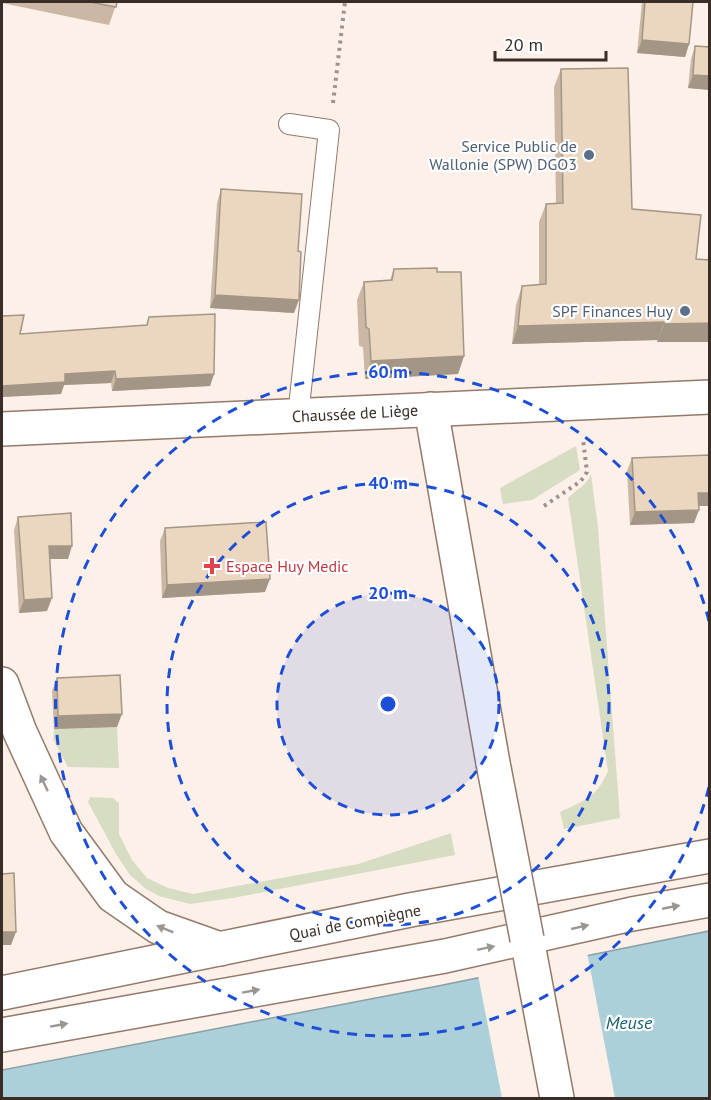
<svg xmlns="http://www.w3.org/2000/svg" width="711" height="1100" font-family="'PT Sans',sans-serif">
	<style>
		.green { fill: #d6ddc2 }
		.water { fill: #acd0d9; stroke: #899fa4; stroke-width: 1.5 }
		.pier { fill: #fcf0e9 }
		.lines { fill: none; stroke-linecap: round; stroke-linejoin: round }
		.lane-casing { stroke: #947a6b; stroke-width: 22 }
		.street-casing { stroke: #947a6b; stroke-width: 36 }
		.secondary-casing { stroke: #947a6b; stroke-width: 36 }
		.path { stroke: #9e938c; stroke-width: 4; stroke-dasharray: 3 4.5; stroke-linecap: butt }
		.lane { stroke: #fff; stroke-width: 20 }
		.street { stroke: #fff; stroke-width: 33 }
		.secondary { stroke: #fff; stroke-width: 33 }
		.secondary-bridge-casing { stroke: #947a6b; stroke-width: 36; stroke-linecap: butt }
		.secondary-bridge { stroke: #fff; stroke-width: 33 }
		.wall { fill: #cab8a4 }
		.shaded-wall { fill: #a49686 }
		.building { fill: #ebd6bf; stroke: #a49686; stroke-width: 1.5 }
		.oneway { fill: #9c9693 }
		.ring { fill: none; stroke: #1d4ed8; stroke-width: 3; stroke-dasharray: 10 8 }
		.service-dot { fill: #5c6f8a; stroke: #fff; stroke-width: 2 }
		.health-dot { fill: #e0444e; stroke: #fff; stroke-width: 2 }
		.labels { text-anchor: middle; stroke-width: 4.5; stroke-linejoin: round; paint-order: stroke }
		.service-label { font-size: 16px; fill: #4e5e75; stroke: #fff; text-anchor: end }
		.street-label { font-size: 16px; fill: #382d27; stroke: #fff }
		.health-label { font-size: 16px; fill: #be3a42; stroke: #fff; text-anchor: start }
		.water-label { font-size: 18px; font-style: italic; fill: #19606e; stroke: #fff }
		.centre { fill: #1d4ed8; stroke: #fff; stroke-width: 3 }
		.ring-label { font-size: 18px; text-anchor: middle; font-weight: bold; fill: #1d4ed8; stroke: #fff; stroke-width: 4.5; stroke-linejoin: round; paint-order: stroke }
	</style>
	<rect width="100%" height="100%" fill="#fcf0e9"/>
	<g class="green">
		<path d="M576,446L580,470L532,500L503,504L500,488Z"/>
		<path d="M591,474L598,528L620,818L564,829L560,812C586,800 596,798 608,771L568,498C577,489 586,486 591,474Z"/>
		<path d="M117,727L119,768L68,767L53,739L54,729Z"/>
		<path d="M90,797L113,798L119,803V834L132,860L147,878L168,888L193,894L358,864L451,833L455,855L233,898L190,904L159,896L146,889L130,875L116,854L88,802Z"/>
	</g>
	<path class="water" d="M709,931V1098H2V1070L438,986Z"/>
	<path class="pier" d="M587,952L615,1098H502L478,975Z"/>
	<g class="lines">
		<defs>
			<path id="lane" d="M289,124L329,130L298,416"/>
			<path id="street" d="M2,684L20,732L66,832L113,896L158,927L220,949"/>
			<g id="secondary">
				<path d="M431,409L493,763"/>
				<path d="M2,429L710,397"/>
				<path d="M527,939L557,1098"/>
				<path d="M2,993L410,910L710,856"/>
				<path d="M2,1035L445,956L632,914L710,900"/>
			</g>
		</defs>
		<use href="#lane" class="lane-casing"/>
		<use href="#street" class="street-casing"/>
		<use href="#secondary" class="secondary-casing"/>
		<g class="path">
			<path d="M333,103L345,2"/>
			<path d="M544,506L581,481L587,472L583,439"/>
		</g>
		<use href="#lane" class="lane"/>
		<use href="#street" class="street"/>
		<use href="#secondary" class="secondary"/>
		<defs>
			<path id="secondary-bridge" d="M493,763L527,939"/>
		</defs>
		<use href="#secondary-bridge" class="secondary-bridge-casing"/>
		<use href="#secondary-bridge" class="secondary-bridge"/>
	</g>
	<g class="wall">
		<path d="M2,2H117L109,25L2,3Z"/>
		<path d="M642,2H693L689,44L685,57L637,53Z"/>
		<path d="M695,46L710,47V90L688,88L691,59Z"/>
		<path d="M561,69L632,209L696,259L710,260V342H657L658,340L512,344L516,305L522,286L539,285V222L546,204L556,203L554,87Z"/>
		<path d="M221,189L294,313L210,308L217,203Z"/>
		<path d="M394,269L437,272L464,356L458,374L365,379L363,347L359,346L357,300L364,282L390,280Z"/>
		<path d="M2,316L20,334L146,326L149,317L214,374L210,386L112,391L111,383L64,385L61,394L2,397Z"/>
		<path d="M710,455V506H698L694,523L630,525L627,471L632,458Z"/>
		<path d="M18,517L68,559H50L47,611L19,613L14,530Z"/>
		<path d="M165,528L265,592L162,598L160,541Z"/>
		<path d="M57,678L117,727L54,729L52,691Z"/>
	</g>
	<g class="shaded-wall">
		<path d="M642,40L689,44L685,57L637,53Z"/>
		<path d="M693,75L710,76V90L688,88Z"/>
		<path d="M215,295L299,300L294,313L210,308Z"/>
		<path d="M664,322L658,340L512,344L518,326Z"/>
		<path d="M710,323V342H657L664,324Z"/>
		<path d="M464,356L458,374L365,379L371,361Z"/>
		<path d="M115,371L111,383L64,385L61,394L2,397V386L65,374Z"/>
		<path d="M214,374L210,386L112,391L116,379Z"/>
		<path d="M698,493H710V506H693Z"/>
		<path d="M699,510L694,523L630,525L635,512Z"/>
		<path d="M49,546H72L68,559H44Z"/>
		<path d="M270,579L265,592L162,598L167,585Z"/>
		<path d="M52,598L47,611L19,613L24,600Z"/>
		<path d="M122,714L117,727L54,729L58,716Z"/>
		<path d="M2,932H16L11,945H2Z"/>
	</g>
	<g class="building">
		<path d="M90,2H117L116,7Z"/>
		<path d="M645,2H693L689,44L642,40Z"/>
		<path d="M695,46L710,47V76L693,75Z"/>
		<path d="M628,68L632,209L701,215L696,259L710,260V323L664,324V322L518,326L522,286L546,284V204L563,203L561,69Z"/>
		<path d="M221,189L302,194L298,251L301,252L299,300L215,295Z"/>
		<path d="M437,268V272H461L464,356L371,361L369,329L366,327L364,282L392,280L394,269Z"/>
		<path d="M215,314L214,374L116,379L115,371L65,374V382L2,386V316L24,315L20,334L147,325L149,317Z"/>
		<path d="M710,455V493H698L699,510L635,512L632,458Z"/>
		<path d="M71,513L72,546H49L52,598L24,600L18,517Z"/>
		<path d="M266,522L270,579L167,585L165,528Z"/>
		<path d="M120,675L122,714L58,716L57,678Z"/>
		<path d="M14,873L16,932H2V874Z"/>
	</g>
	<defs><path id="oneway-solid" d="M-6-.8H1V-3.2L6.5 0L1 3.2V.8H-6Z" transform="scale(1.5)"/></defs>
	<g class="oneway">
		<use href="#oneway-solid" transform="translate(44 783) rotate(-115)"/>
		<use href="#oneway-solid" transform="translate(671 907) rotate(-11)"/>
		<use href="#oneway-solid" transform="translate(580 927) rotate(-13)"/>
		<use href="#oneway-solid" transform="translate(165 929) rotate(-158)"/>
		<use href="#oneway-solid" transform="translate(486 948) rotate(-12)"/>
		<use href="#oneway-solid" transform="translate(251 991) rotate(-10)"/>
		<use href="#oneway-solid" transform="translate(59 1025) rotate(-10)"/>
	</g>
	<circle cx="388" cy="704" r="111" fill="#1d4ed8" fill-opacity=".12"/>
	<g class="ring">
		<circle cx="388" cy="704" r="111"/>
		<circle cx="388" cy="704" r="221"/>
		<path d="M709 787A332 332 0 1 1 709 621"/>
	</g>
	<g class="service-dot">
		<circle cx="589" cy="155" r="6"/>
		<circle cx="685" cy="311" r="6"/>
	</g>
	<path class="health-dot" d="M209 557h6v6h6v6h-6v6h-6v-6h-6v-6h6z"/>
	<g class="labels">
		<g class="service-label">
			<text x="577" y="152">Service Public de<tspan x="577" dy="18">Wallonie (SPW) DGO3</tspan></text>
			<text x="673" y="317">SPF Finances Huy</text>
		</g>
		<g class="street-label">
			<text transform="translate(355 413) rotate(-3)" y="6">Chaussée de Liège</text>
			<text transform="translate(355 922) rotate(-11)" y="6">Quai de Compiègne</text>
		</g>
		<g class="health-label">
			<text x="226" y="572">Espace Huy Medic</text>
		</g>
		<g class="water-label">
			<text x="629" y="1029">Meuse</text>
		</g>
	</g>
	<circle cx="388" cy="704" r="9" class="centre"/>
	<g class="ring-label">
		<text x="388" y="378">60 m</text>
		<text x="388" y="489">40 m</text>
		<text x="388" y="599">20 m</text>
	</g>
	<rect width="711" height="1100" fill="none" stroke="#382d27" stroke-width="6"/>
	<path d="M495 51v9h111v-9" fill="none" stroke="#382d27" stroke-width="3"/>
	<text x="504" y="51" font-size="18" fill="#382d27" stroke="#ffffff" stroke-width="4.5" paint-order="stroke">20 m</text>
</svg>
